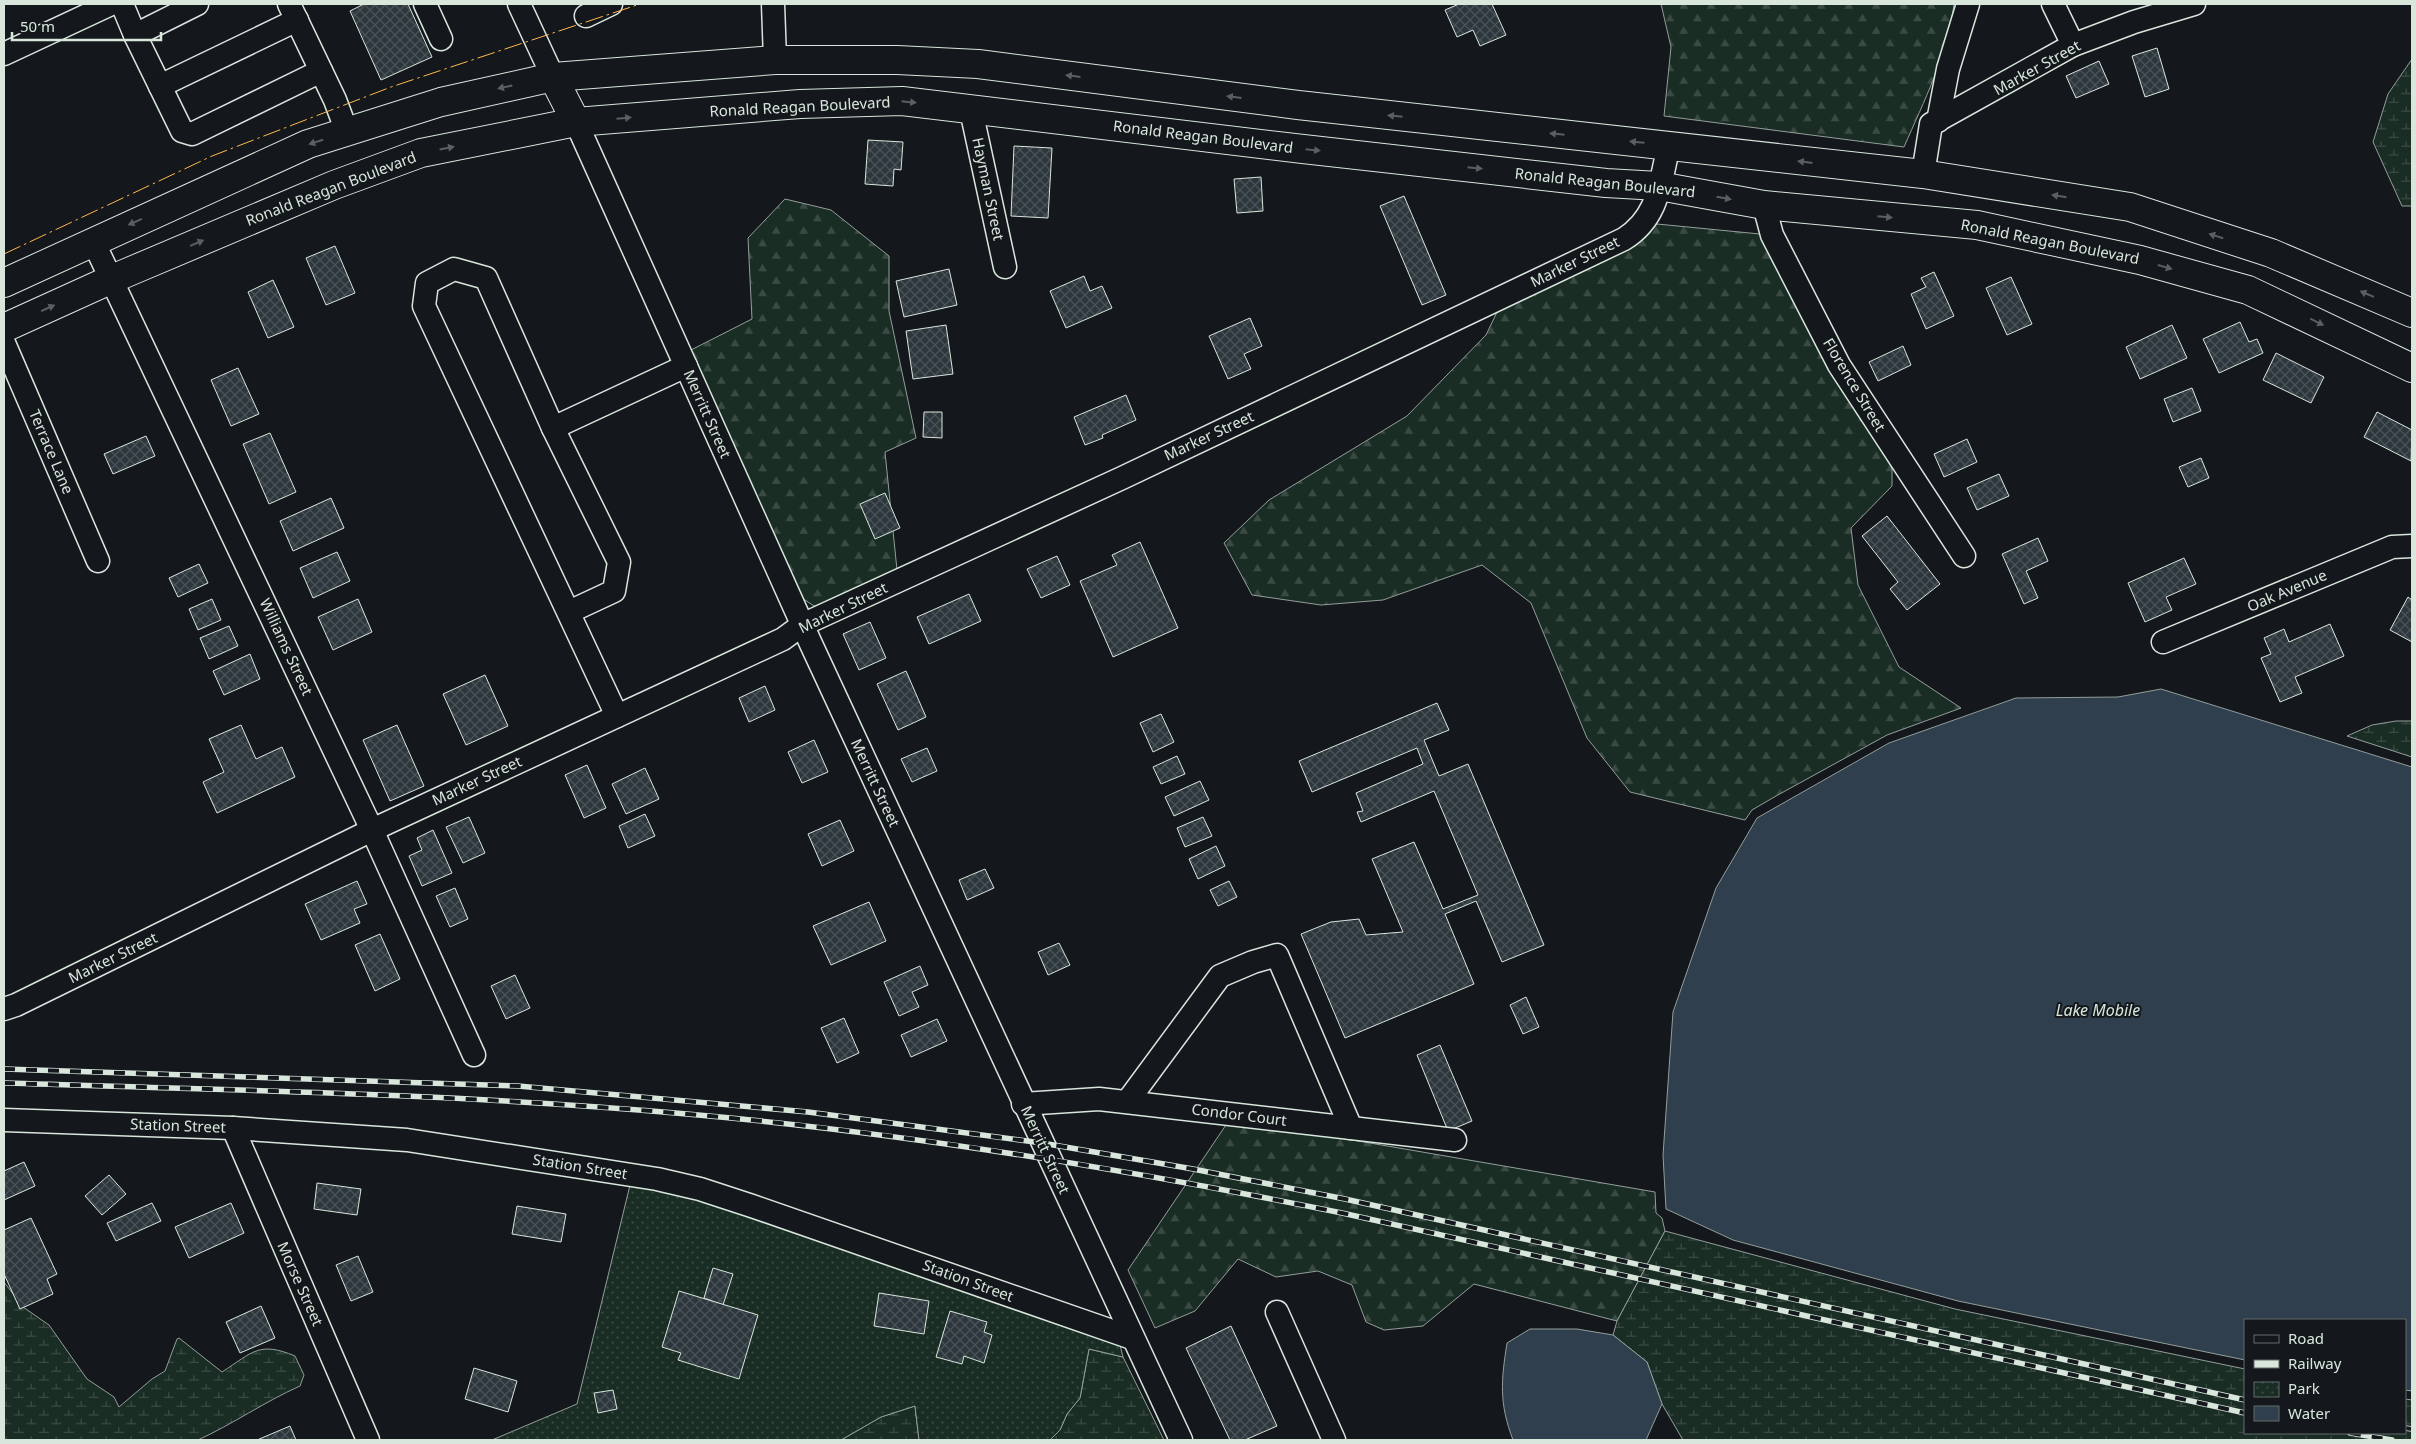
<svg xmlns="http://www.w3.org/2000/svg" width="2416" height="1444" font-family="'Noto Sans',sans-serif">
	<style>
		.forest { fill: url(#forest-firs); stroke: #939e99 }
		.wetland { fill: url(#wetland-marsh); stroke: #939e99 }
		.park { fill: url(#park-dots); stroke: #939e99 }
		.water { fill: #2f3f4d; stroke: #939e99 }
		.building { fill: url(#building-cross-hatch); stroke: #d8e6dc }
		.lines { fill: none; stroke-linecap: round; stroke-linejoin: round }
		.minor-casing { stroke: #d8e6dc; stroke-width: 25 }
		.major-casing { stroke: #d8e6dc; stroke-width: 30 }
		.minor { stroke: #14181c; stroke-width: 22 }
		.major { stroke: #14181c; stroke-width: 28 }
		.rail-casing { stroke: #d8e6dc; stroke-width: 5.5 }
		.rail { stroke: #14181c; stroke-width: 4; stroke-dasharray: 11; stroke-linecap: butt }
		.power { stroke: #ffb74d; stroke-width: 1; stroke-dasharray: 18 4 2.5 4; stroke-linecap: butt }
		.oneway { fill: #59605f }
		.labels { text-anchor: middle; stroke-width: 4; stroke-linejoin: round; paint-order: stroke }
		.street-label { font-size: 15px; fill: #d8e6dc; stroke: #14181c }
		.water-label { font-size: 16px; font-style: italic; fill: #d8e6dc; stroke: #14181c }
	</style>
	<defs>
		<pattern id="forest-firs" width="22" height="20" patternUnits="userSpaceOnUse" patternTransform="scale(1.25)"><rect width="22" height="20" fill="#1a2d24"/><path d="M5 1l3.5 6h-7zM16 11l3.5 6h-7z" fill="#3b4b43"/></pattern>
		<pattern id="wetland-marsh" width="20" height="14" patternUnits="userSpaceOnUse" patternTransform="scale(1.25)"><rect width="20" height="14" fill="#1a2d24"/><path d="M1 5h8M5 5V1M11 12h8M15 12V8" fill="none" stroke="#3b4b43"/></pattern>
		<pattern id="park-dots" width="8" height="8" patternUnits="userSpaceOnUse" patternTransform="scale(1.25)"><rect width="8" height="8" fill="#1a2d24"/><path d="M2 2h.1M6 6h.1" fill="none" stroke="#3b4b43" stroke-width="1.8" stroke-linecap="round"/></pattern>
		<pattern id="building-cross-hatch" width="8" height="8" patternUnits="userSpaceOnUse" patternTransform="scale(1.25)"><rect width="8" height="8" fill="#2c363c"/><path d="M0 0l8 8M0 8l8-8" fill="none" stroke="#4a5358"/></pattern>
	</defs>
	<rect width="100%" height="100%" fill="#14181c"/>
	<g class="forest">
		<path d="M1661,4H1954C1948,54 1924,101 1904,147L1664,116L1671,47Z"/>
		<path d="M785,199L831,210L889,256V311L916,438L885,452L897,570L823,604L814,606L802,598L691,350L752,319L748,238Z"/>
		<path d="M1657,224L1760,234L1829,370L1892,467V486L1851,528L1858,585L1899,667L1961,708L1887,735L1776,796L1752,810L1745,820L1630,792L1587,738L1531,603L1482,565L1383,600L1321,605L1252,595L1224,543L1269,500L1407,416L1486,335L1498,310L1628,249L1646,237Z"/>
		<path d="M1230,1119L1655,1192L1656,1213L1662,1218L1665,1231L1617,1321L1474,1284L1423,1326L1384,1330L1366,1322L1352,1285L1318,1271L1276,1277L1238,1259L1195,1311L1155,1328L1128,1270Z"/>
	</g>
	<g class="wetland">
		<path d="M2412,59V206H2402L2373,142L2388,94Z"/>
		<path d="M2396,721H2412V757L2347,736L2372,725Z"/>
		<path d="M1665,1231L1955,1309L2245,1369V1433H2405V1399L2412,1400V1440H1683L1662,1404L1647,1362L1613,1335L1617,1321Z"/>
		<path d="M4,1282L23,1307L49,1325L87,1379L114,1397L119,1407L152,1379L165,1371L177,1339L179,1338L222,1372C253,1352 259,1341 295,1356L304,1375L300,1386C264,1402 233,1424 198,1440H4Z"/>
		<path d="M1089,1349L1123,1357L1164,1440H1050L1060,1430L1067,1414L1080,1398Z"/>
		<path d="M915,1406L919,1440H841L881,1417Z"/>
	</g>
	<path class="park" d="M630,1185L696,1199L891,1264L1120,1345L1123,1357L1089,1349L1080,1398L1067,1414L1060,1430L1050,1440H919L915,1406L881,1417L841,1440H492L577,1404Z"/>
	<g class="water">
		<path d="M2161,689L2412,767V1391L2405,1390V1320H2245V1360L1958,1301L1733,1240L1666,1209L1663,1155L1673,1012L1716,888L1757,818L1889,743L2016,698L2118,697Z"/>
		<path d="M1530,1329H1577L1613,1335L1647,1362L1662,1404L1646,1440H1513C1499,1403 1501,1381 1507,1343Z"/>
	</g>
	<g class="building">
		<path d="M364,4H408L432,57L381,80L350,11Z"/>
		<path d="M1459,4H1492L1506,35L1480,46L1473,30L1457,37L1445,10Z"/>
		<path d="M2157,48L2169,89L2145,97L2132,56Z"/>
		<path d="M2099,61L2109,84L2076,98L2066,76Z"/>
		<path d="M868,140L903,142L901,170L894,169L893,186L865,184Z"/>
		<path d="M1014,146L1052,148L1048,218L1011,216Z"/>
		<path d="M1261,177L1263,211L1237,213L1234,179Z"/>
		<path d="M1404,196L1446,295L1422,305L1380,206Z"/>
		<path d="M335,246L355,293L326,305L306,258Z"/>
		<path d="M949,269L957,305L904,317L896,281Z"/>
		<path d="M1934,272L1954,316L1926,329L1911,294L1926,287L1921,278Z"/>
		<path d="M1084,276L1090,291L1102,286L1112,308L1066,328L1050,291Z"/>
		<path d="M2011,277L2032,324L2007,335L1986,288Z"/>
		<path d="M273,280L294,327L268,338L248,292Z"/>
		<path d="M1250,318L1262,346L1244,354L1251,369L1228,379L1209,336Z"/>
		<path d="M2240,322L2249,342L2257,339L2263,353L2219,373L2203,339Z"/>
		<path d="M946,325L953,374L913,379L906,331Z"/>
		<path d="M2172,325L2187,358L2140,379L2126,347Z"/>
		<path d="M1903,346L1911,365L1878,381L1869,362Z"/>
		<path d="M2276,353L2324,377L2311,403L2263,380Z"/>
		<path d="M238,368L259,414L231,426L211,380Z"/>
		<path d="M2192,388L2201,411L2173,422L2164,399Z"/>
		<path d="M1126,395L1136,420L1102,435L1103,438L1085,445L1074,417Z"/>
		<path d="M924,412H942V438L923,437Z"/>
		<path d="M2377,412L2412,430L2411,461L2364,437Z"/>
		<path d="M270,433L296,492L269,504L243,444Z"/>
		<path d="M146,436L155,456L113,474L104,454Z"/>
		<path d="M1967,439L1977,462L1944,477L1934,454Z"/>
		<path d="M2201,458L2209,478L2188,487L2179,467Z"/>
		<path d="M1999,474L2009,496L1977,510L1967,488Z"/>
		<path d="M885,493L900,528L875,539L860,504Z"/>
		<path d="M331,498L344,528L293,551L280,521Z"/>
		<path d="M1887,516L1940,584L1907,610L1890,589L1898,582L1862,536Z"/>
		<path d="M2038,538L2048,561L2026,571L2038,598L2024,604L2002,554Z"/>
		<path d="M1140,542L1178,628L1113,657L1080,581L1117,565L1112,555Z"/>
		<path d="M337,552L350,581L313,598L300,568Z"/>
		<path d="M1057,556L1070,585L1041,598L1027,569Z"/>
		<path d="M2184,558L2196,584L2166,597L2172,610L2145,622L2128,583Z"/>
		<path d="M199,564L208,583L178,597L169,578Z"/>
		<path d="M969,594L981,621L929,644L917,617Z"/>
		<path d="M2408,597L2412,600V642L2390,630Z"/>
		<path d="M212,599L221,620L198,630L189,609Z"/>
		<path d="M358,599L372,632L333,650L318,617Z"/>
		<path d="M870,622L886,658L859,670L843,634Z"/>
		<path d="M2330,624L2344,656L2295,677L2302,693L2280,702L2261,658L2271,654L2264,638L2284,629L2289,642Z"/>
		<path d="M229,626L238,646L209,659L200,638Z"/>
		<path d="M250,654L260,679L224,695L213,671Z"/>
		<path d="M906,671L926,717L898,730L877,684Z"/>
		<path d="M485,675L508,726L466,745L443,694Z"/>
		<path d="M765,686L775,710L749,722L739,698Z"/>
		<path d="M1437,703L1449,730L1424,740L1439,776L1468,764L1544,945L1502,962L1476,901L1445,914L1474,984L1345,1038L1301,934L1331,922L1359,919L1366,935L1403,932L1372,859L1414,842L1443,909L1478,895L1434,791L1361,822L1357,812L1363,811L1356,793L1423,764L1417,748L1312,792L1299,761Z"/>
		<path d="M1161,714L1174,742L1153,752L1140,723Z"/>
		<path d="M241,725L256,759L282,747L295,777L217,813L203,782L224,772L209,739Z"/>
		<path d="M397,725L424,786L390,801L363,740Z"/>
		<path d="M814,740L828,772L802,783L788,752Z"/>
		<path d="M927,748L937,771L912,782L901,759Z"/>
		<path d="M1177,756L1185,774L1161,784L1153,767Z"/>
		<path d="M587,765L606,808L584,818L565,775Z"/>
		<path d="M645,768L659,799L626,814L612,784Z"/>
		<path d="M1200,781L1209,800L1174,816L1165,797Z"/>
		<path d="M645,814L655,836L628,848L619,826Z"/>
		<path d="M469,817L485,853L463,863L446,827Z"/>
		<path d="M1203,817L1212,836L1185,847L1177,828Z"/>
		<path d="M840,820L854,851L822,866L808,834Z"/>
		<path d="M433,830L452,873L422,886L409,856L422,850L417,838Z"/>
		<path d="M1216,846L1225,866L1198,879L1189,859Z"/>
		<path d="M985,869L994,888L967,900L959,880Z"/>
		<path d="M357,881L367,904L354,909L360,923L321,940L305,904Z"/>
		<path d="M1229,881L1237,897L1218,906L1210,890Z"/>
		<path d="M455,888L468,919L450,927L436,896Z"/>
		<path d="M869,902L886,941L831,965L813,926Z"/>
		<path d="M380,934L400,979L375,991L355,945Z"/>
		<path d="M1059,943L1070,965L1048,975L1038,952Z"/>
		<path d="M920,966L928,985L912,992L919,1007L899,1016L884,982Z"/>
		<path d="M515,975L530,1008L506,1019L491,986Z"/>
		<path d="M1526,997L1539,1027L1523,1034L1510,1005Z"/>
		<path d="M844,1018L859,1053L837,1063L821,1028Z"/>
		<path d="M937,1019L947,1041L911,1057L901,1035Z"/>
		<path d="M1440,1045L1472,1121L1448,1131L1417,1055Z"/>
		<path d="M24,1162L35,1186L4,1200V1171Z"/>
		<path d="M109,1175L126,1194L102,1215L85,1196Z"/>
		<path d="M317,1183L361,1189L357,1215L314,1209Z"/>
		<path d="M152,1203L161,1221L116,1241L107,1223Z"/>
		<path d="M231,1203L244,1233L189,1258L175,1227Z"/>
		<path d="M517,1206L566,1214L561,1242L512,1234Z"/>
		<path d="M31,1218L57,1274L47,1279L53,1294L20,1309L4,1274V1230Z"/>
		<path d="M358,1256L373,1292L351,1301L336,1265Z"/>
		<path d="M713,1268L733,1274L723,1305L704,1298Z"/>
		<path d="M679,1291L758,1315L739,1379L678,1360L681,1353L662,1347Z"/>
		<path d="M879,1293L929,1301L924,1334L874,1326Z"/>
		<path d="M261,1306L275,1338L240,1353L226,1322Z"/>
		<path d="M950,1311L987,1322L984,1332L992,1335L984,1363L964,1356L962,1364L936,1357Z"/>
		<path d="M1231,1326L1277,1426L1245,1440H1230L1186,1348Z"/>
		<path d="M474,1368L517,1381L508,1412L465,1399Z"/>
		<path d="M613,1390L617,1409L598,1413L594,1393Z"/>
		<path d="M290,1426L296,1440H257Z"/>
	</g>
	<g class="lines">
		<defs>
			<g id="minor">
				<path d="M122,4L135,35"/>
				<path d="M197,4L135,35L182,131L192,134L321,71"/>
				<path d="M289,4L335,100L347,132"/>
				<path d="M425,4L441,39"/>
				<path d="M519,4L553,77"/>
				<path d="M773,4L775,60"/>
				<path d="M2053,4L2073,45"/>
				<path d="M586,16L611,4"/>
				<path d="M4,54L111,4"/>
				<path d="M160,86L297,20"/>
				<path d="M971,110L1005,267"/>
				<path d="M1938,121L1948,69L1968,4"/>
				<path d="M576,122L811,644L1181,1440"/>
				<path d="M1923,174L1931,124L2073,45L2134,22L2194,4"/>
				<path d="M1764,205L1772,235L1839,365L1964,556"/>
				<path d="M93,241L372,830L474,1055"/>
				<path d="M4,343L98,561"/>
				<path d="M553,428L619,562L614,591L569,612"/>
				<path d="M2163,642L2392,547L2412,546"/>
				<path d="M617,716L424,306L427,283L454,269L486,278L553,428L686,366"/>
				<path d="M4,1009L16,1005L372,830L783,639L802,625L1122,478L1624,239C1659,217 1660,182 1669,145"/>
				<path d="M1127,1102L1220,976L1253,962L1277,955L1351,1128"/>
				<path d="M1023,1104L1099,1099L1455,1140"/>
				<path d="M4,1120L233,1128L407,1140L657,1179L700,1189L752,1206L1132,1338"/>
				<path d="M233,1128L368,1440"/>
				<path d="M1277,1312L1334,1440"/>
			</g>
			<g id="major">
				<path d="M553,77L576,122"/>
				<path d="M4,283L308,144L441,102L553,77L775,60H897L978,64L1298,105L1923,174L2130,207L2271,253L2412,313"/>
				<path d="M4,328L112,279L334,185L421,153L576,122L800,104L902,101L1303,149L1606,183L1659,186L1764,205L1977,225L2140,260L2248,290L2412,368"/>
			</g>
		</defs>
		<use href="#minor" class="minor-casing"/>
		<use href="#major" class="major-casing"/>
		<use href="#minor" class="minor"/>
		<use href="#major" class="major"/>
		<defs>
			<g id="rail">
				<path d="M4,1069L518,1086L808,1112L1042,1143L1193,1169L1345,1199L2245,1400"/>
				<path d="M4,1083C231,1090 460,1094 687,1114C908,1133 1125,1169 1342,1213L2245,1413"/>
				<path d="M2405,1428L2412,1429"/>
				<path d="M2350,1433L2392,1440"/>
			</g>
		</defs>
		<use href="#rail" class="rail-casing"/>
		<use href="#rail" class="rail"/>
		<path class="power" d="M4,254L212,156L391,87L640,4"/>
	</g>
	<defs><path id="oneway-solid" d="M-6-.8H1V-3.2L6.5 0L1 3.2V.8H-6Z" transform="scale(1.25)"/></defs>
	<g class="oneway">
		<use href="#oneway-solid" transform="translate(1073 76) rotate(-173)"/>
		<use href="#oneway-solid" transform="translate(505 87) rotate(168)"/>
		<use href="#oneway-solid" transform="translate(1234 97) rotate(-173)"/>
		<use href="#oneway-solid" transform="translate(909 102) rotate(6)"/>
		<use href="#oneway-solid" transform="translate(1395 116) rotate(-174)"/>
		<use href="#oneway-solid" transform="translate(624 118) rotate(-5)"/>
		<use href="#oneway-solid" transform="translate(1557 134) rotate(-174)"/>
		<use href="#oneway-solid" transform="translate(316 142) rotate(162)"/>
		<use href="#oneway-solid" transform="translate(1637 142) rotate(-175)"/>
		<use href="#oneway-solid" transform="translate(447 148) rotate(-11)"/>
		<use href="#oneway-solid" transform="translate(1313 150) rotate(6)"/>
		<use href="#oneway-solid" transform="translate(1805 162) rotate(-173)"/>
		<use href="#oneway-solid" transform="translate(1475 168) rotate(6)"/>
		<use href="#oneway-solid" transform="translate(2059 196) rotate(-171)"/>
		<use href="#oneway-solid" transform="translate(1724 198) rotate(10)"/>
		<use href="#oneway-solid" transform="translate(1885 217) rotate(5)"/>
		<use href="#oneway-solid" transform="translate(135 222) rotate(156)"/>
		<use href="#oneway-solid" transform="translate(2216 236) rotate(-162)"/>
		<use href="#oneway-solid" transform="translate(197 243) rotate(-23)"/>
		<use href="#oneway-solid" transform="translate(2165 267) rotate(16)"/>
		<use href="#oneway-solid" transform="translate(2367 294) rotate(-157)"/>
		<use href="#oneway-solid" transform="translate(48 308) rotate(-24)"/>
		<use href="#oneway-solid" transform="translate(2317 322) rotate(26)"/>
	</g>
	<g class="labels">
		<g class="street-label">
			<text transform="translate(2037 68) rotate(-29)" y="5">Marker Street</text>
			<text transform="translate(800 107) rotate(-3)" y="5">Ronald Reagan Boulevard</text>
			<text transform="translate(1203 137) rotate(7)" y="5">Ronald Reagan Boulevard</text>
			<text transform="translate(1605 183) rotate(6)" y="5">Ronald Reagan Boulevard</text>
			<text transform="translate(331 189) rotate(-21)" y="5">Ronald Reagan Boulevard</text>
			<text transform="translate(988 189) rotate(78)" y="5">Hayman Street</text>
			<text transform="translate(2050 242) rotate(11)" y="5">Ronald Reagan Boulevard</text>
			<text transform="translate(1575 262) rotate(-26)" y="5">Marker Street</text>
			<text transform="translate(1854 385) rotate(59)" y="5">Florence Street</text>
			<text transform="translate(707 414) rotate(66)" y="5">Merritt Street</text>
			<text transform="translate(1209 436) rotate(-25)" y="5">Marker Street</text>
			<text transform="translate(51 452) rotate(67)" y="5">Terrace Lane</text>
			<text transform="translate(2287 591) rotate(-23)" y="5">Oak Avenue</text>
			<text transform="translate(843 608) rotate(-26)" y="5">Marker Street</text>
			<text transform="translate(286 647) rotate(65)" y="5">Williams Street</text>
			<text transform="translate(477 781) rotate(-25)" y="5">Marker Street</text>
			<text transform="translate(875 783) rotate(65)" y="5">Merritt Street</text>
			<text transform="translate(113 958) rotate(-26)" y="5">Marker Street</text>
			<text transform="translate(1239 1115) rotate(7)" y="5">Condor Court</text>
			<text transform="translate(178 1126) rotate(2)" y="5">Station Street</text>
			<text transform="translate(1045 1150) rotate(65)" y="5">Merritt Street</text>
			<text transform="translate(580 1167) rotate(9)" y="5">Station Street</text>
			<text transform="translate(968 1281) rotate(20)" y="5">Station Street</text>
			<text transform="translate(300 1284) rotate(66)" y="5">Morse Street</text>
		</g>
		<g class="water-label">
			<text x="2098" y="1016">Lake Mobile</text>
		</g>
	</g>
	<rect width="2416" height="1444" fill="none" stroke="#d8e6dc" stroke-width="10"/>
	<rect x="2244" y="1319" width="162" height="115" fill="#14181c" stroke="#626a69"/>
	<rect x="2254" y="1335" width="25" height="8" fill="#14181c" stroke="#626a69"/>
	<text x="2288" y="1344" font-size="15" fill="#d8e6dc">Road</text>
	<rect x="2254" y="1360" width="25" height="8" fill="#d8e6dc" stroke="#626a69"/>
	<text x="2288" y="1369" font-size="15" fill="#d8e6dc">Railway</text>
	<rect x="2254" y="1382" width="25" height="15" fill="url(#park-dots)" stroke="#626a69"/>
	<text x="2288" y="1394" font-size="15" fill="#d8e6dc">Park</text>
	<rect x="2254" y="1406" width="25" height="15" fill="#2f3f4d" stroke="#626a69"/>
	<text x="2288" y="1419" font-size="15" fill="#d8e6dc">Water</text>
	<path d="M12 32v8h149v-8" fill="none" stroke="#d8e6dc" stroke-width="2.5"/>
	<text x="20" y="32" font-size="15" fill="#d8e6dc" stroke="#14181c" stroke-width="4" paint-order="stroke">50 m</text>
</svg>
